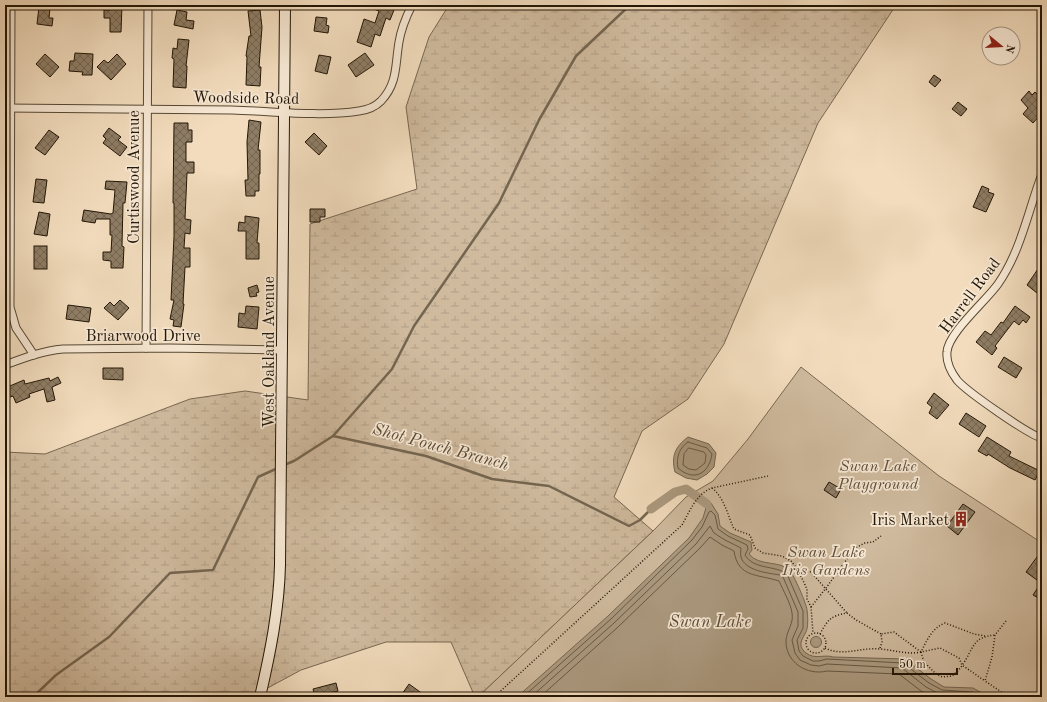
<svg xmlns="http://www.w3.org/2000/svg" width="1047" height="702" font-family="'Old Standard TT',serif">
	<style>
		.wetland { fill: url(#wetland-marsh); stroke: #786852 }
		.green { fill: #cfba9e; stroke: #786852 }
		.water { fill: #ab997f; stroke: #74654f }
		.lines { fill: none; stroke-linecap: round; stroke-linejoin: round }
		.shore { stroke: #665842; stroke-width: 1 }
		.stream { stroke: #74654f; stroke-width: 2.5 }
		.canal { stroke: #ab997f; stroke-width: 9 }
		.building { fill: url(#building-cross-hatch); stroke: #221606 }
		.street-casing { stroke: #564834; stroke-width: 9 }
		.secondary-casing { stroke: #221606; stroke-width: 12 }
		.path { stroke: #221606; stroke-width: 1.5; stroke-dasharray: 1 2; stroke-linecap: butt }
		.street { stroke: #f7e8d4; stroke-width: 7 }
		.secondary { stroke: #f7e8d4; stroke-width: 10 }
		.labels { text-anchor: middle; stroke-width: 3.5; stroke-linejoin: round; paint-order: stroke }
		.street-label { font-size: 16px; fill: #221606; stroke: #f7e8d4 }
		.park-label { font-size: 16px; font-style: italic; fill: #5f4f3b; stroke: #f7e8d4 }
		.poi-label { font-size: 16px; fill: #221606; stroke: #f7e8d4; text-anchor: end }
		.water-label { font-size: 17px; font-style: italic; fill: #594a36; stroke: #f7e8d4 }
	</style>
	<defs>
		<pattern id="wetland-marsh" width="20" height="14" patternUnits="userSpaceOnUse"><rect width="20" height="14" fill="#cfba9e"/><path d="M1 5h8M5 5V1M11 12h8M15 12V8" fill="none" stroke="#b19f87"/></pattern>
		<pattern id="building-cross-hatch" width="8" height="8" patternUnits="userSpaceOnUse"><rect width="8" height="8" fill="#8e7d65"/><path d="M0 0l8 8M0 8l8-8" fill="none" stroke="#746551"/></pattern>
	</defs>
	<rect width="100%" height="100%" fill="#f2dcbd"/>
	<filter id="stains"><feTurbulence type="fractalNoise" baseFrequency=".005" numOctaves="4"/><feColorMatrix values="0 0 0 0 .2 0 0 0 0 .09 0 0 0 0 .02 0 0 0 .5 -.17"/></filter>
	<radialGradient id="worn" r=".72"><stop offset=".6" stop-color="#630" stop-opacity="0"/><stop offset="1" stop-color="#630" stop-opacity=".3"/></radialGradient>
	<path class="wetland" d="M449,5H896L818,123L724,344L688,399L642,431L614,497L653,531L478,697H475L451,642H386L301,670L251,697H5V452L45,454L190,399L245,391L308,400L310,224L417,189L406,107L429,37Z"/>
	<path class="green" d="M801,367L939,476L1042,543V697H478L653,531L686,497L713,481L748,439Z"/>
	<g class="water">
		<path d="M688,437L709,444L716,453L714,467L707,474L697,480L686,478L675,472C671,456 675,447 688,437Z"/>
		<path d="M711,503L718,514L720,526L730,533L751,542L752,550L749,554C759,567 782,560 790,571C794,575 807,605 807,610C808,615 808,624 807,629C805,637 795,644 806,653C815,660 824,654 833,657L905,659L931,679L944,687L973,688L989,697H517L608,616L689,538L703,518L707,504Z"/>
		<circle cx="816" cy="642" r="5.5"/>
	</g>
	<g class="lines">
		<g class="shore">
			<path d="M688,442L707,448L712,454C709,474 694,482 678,468C676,458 679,448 688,442Z"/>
			<path d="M689,448L704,452L706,455L705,463L696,470L689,469L683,465L684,454Z"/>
			<path d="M523,697L611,619L692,540L702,527L709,512L711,511L715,515L718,529L728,536L747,545L748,549L745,555C754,570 775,565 787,574L803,611V628L797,640L799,651L803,656L813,661H819L827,659L903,663L929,683L942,690L972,692L981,697"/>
			<path d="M531,697L614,623L696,544L710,526L714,533L725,540L741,548C741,550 740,554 741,557C745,571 768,573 780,575L783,577L798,612V626L792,640L795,653L800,660L811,665L819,666L827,664L902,668L926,687L941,695L971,697"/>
			<path d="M540,697L618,627L700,548L710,537L722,545L734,551C738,578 758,574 779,581C783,590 791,604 792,613C794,623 787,630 786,640C785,662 807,676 827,671L899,674L921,691L932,697"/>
		</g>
		<g class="stream">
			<path d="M333,436L426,456L492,479L549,486L629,526L640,520L651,509"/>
			<path d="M284,465L294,461L333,436L392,369L414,326L499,203L539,120L576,56L630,5"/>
			<path d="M33,697L56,675L109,637L170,573L213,570L258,477L278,468"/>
		</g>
		<path class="canal" d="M651,509L675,492L686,489L707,504"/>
	</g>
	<g class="building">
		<path d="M110,5H122L121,32H110V18H104V10H110Z"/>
		<path d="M366,5H396L390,20L386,18L380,36L375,34L371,47L357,42L364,19L375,23L379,11L366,6Z"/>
		<path d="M39,7L50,8L49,18H53L52,26L37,24Z"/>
		<path d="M177,10L187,12L186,20L194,21L193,29L174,25Z"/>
		<path d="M260,10L262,27L259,67H261L260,86L246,85L247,57L246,56L249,36H251L248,11Z"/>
		<path d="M316,17L327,18L326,25L329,26L328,33L314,31Z"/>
		<path d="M178,39L189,40L186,66H187L186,88L173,87L174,59L172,58L173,48L177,49Z"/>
		<path d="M75,53L93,54L92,75H82L83,72L69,71L70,61H74Z"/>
		<path d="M365,53L374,65L356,77L348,65Z"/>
		<path d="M45,54L59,67L50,77L36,64Z"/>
		<path d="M117,54L126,64L111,80L97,67L104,60L108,63Z"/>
		<path d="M319,55L331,57L327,74L315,71Z"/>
		<path d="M934,75L941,80L935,87L929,82Z"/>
		<path d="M1029,91L1032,95L1035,92L1042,99V113L1033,123L1023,114L1028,108L1021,100Z"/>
		<path d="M958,102L967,109L961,116L952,109Z"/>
		<path d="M249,120L261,122L258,150H260V174H259V191H255V196H246L245,180H248L247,142Z"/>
		<path d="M174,123H188V130H192V142H186V162H194V173H187L185,219L191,220L190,234L185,233L184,248H190V267H185L183,304H184L181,327L173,326L174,320L170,319L174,300H171L174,236V203H173Z"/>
		<path d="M109,128L121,137L118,140L127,147L120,156L103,143L106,139L103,136Z"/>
		<path d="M49,130L59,137L45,155L35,148Z"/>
		<path d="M314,133L327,146L319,155L305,142Z"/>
		<path d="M36,179L47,180L44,203L33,202Z"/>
		<path d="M106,181L127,182L125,203H123L122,246L124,247L123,268H111V261L103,260V252H111L112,235H110V219H96L95,223L82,221L84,210L111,214L113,213L115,190L105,189Z"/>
		<path d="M982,186L989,189L988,192L994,194L986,212L973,207Z"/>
		<path d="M310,209H325V217H320V222H310Z"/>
		<path d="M39,212L50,214L47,236L34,234Z"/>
		<path d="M245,216L259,218L257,243H259V259H246V231H238L239,222L245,223Z"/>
		<rect x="34" y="246" width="13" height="23"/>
		<path d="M1042,263V286L1037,293L1027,285Z"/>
		<path d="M257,285L259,292L256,293L257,296L250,297L248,288Z"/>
		<path d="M120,300L129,308L118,320L104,308L110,302L114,306Z"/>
		<path d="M68,305L91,308L89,322L66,319Z"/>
		<path d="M246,306L259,307L257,329L238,327L239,313L245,314Z"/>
		<path d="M1015,306L1030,317L1026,323L1023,320L1019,325L1014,321L995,346L997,348L992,355L976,342L985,331L991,335L1001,322L1003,323Z"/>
		<path d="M1004,357L1022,368L1016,378L998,367Z"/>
		<path d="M103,368H123V380L103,379Z"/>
		<path d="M58,377L61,383L52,387L55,400L47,402L44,389L29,394L30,397L16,403L13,396L7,398L5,392V388L24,380L25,384L49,378L50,381Z"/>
		<path d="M934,393L949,405L937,419L929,413L932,407L927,403Z"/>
		<path d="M966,413L986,426L979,437L959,424Z"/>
		<path d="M987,437L1011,452L1009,456L1040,471L1035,480L1010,468L988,454L987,456L978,451Z"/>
		<path d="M829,482L841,489L836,498L824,490Z"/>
		<path d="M963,504L975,512L958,535L947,526Z"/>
		<path d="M1037,557L1042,561V600L1033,595L1041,583L1026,572Z"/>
		<path d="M336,683L338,691L315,697L313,689Z"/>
		<path d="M409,684L427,697H400Z"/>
	</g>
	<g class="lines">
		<defs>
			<g id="street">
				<path d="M11,5L10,307L16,328L34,355"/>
				<path d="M5,108C81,109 156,109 232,110C272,111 320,117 359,111C367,110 375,107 381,101C398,83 395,65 399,42C401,29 406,17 412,5"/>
				<path d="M1042,174C1028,211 1021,251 998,284C986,301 948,333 947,352C946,362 951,372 957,380C966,391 1029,435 1042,438"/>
				<path d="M146,348L148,5"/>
				<path d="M5,365C24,358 42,351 63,349L169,348L283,350"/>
			</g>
			<path id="secondary" d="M260,697C270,654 279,610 280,565L285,5"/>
		</defs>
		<use href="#street" class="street-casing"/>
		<use href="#secondary" class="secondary-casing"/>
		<g class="path">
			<path d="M712,488C724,497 728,516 734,529L750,535L755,548L763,553L782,556L791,561L798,570L807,589V599L811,607L813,633"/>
			<path d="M798,570L811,572L847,613"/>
			<path d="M811,607L826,588L855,548L865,543L873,542L881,536"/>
			<path d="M1006,621L995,635L992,657L985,681L1009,697"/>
			<circle cx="816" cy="643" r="10"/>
			<path d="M820,634C828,619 831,616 847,613L856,620L881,634"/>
			<path d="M825,648C843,657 861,647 880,649C894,650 908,655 921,652C927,640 932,628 945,623L974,634L985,636"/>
			<path d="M880,648L882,642L881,634L894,632L921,652L940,648L959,658L962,665L985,681"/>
			<path d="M921,652L924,662L935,673L942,677L952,676C956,673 960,669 963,664C974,648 972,637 995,635"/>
			<path d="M494,697L682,525C690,511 696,494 712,488L768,476"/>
		</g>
		<use href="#street" class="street"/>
		<use href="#secondary" class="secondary"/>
	</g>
	<defs>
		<symbol id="building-bare" viewBox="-9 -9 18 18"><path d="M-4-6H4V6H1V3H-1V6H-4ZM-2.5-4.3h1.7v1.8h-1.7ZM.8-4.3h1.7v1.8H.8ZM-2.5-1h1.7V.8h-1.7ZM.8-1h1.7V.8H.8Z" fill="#8f2418" stroke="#f7e8d4" stroke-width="2.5" paint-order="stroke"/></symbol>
	</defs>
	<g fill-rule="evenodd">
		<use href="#building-bare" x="950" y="508" width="22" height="22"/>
	</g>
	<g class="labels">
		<g class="street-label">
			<text transform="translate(246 97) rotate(1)" y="6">Woodside Road</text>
			<text transform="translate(133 177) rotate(-90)" y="6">Curtiswood Avenue</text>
			<text transform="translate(969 295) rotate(-53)" y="6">Harrell Road</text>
			<text x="143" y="341">Briarwood Drive</text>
			<text transform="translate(268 352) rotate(-90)" y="6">West Oakland Avenue</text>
		</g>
		<g class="park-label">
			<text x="878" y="471">Swan Lake<tspan x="878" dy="18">Playground</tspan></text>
			<text x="826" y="557">Swan Lake<tspan x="826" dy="18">Iris Gardens</tspan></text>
		</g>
		<g class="poi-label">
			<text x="949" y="525">Iris Market</text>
		</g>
		<g class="water-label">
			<text transform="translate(441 446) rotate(15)" y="6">Shot Pouch Branch</text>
			<text x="710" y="627">Swan Lake</text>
		</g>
	</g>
	<rect width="1047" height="702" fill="none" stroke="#f2dcbd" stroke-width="20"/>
	<rect x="6" y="6" width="1035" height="690" fill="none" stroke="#221606" stroke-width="2"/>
	<rect x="10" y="10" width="1027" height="682" fill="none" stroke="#221606"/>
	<g transform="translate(1001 46) rotate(108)"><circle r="19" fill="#f7e8d4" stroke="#a29482"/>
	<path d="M0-3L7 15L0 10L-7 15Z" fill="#8f2418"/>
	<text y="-6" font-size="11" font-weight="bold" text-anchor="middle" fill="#221606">N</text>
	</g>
	<path d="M893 668v6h64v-6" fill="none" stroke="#221606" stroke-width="2"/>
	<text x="899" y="668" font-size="12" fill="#221606" stroke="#f7e8d4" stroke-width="3" paint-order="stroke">50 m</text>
	<rect width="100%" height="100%" filter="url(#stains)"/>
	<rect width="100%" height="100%" fill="url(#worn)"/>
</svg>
